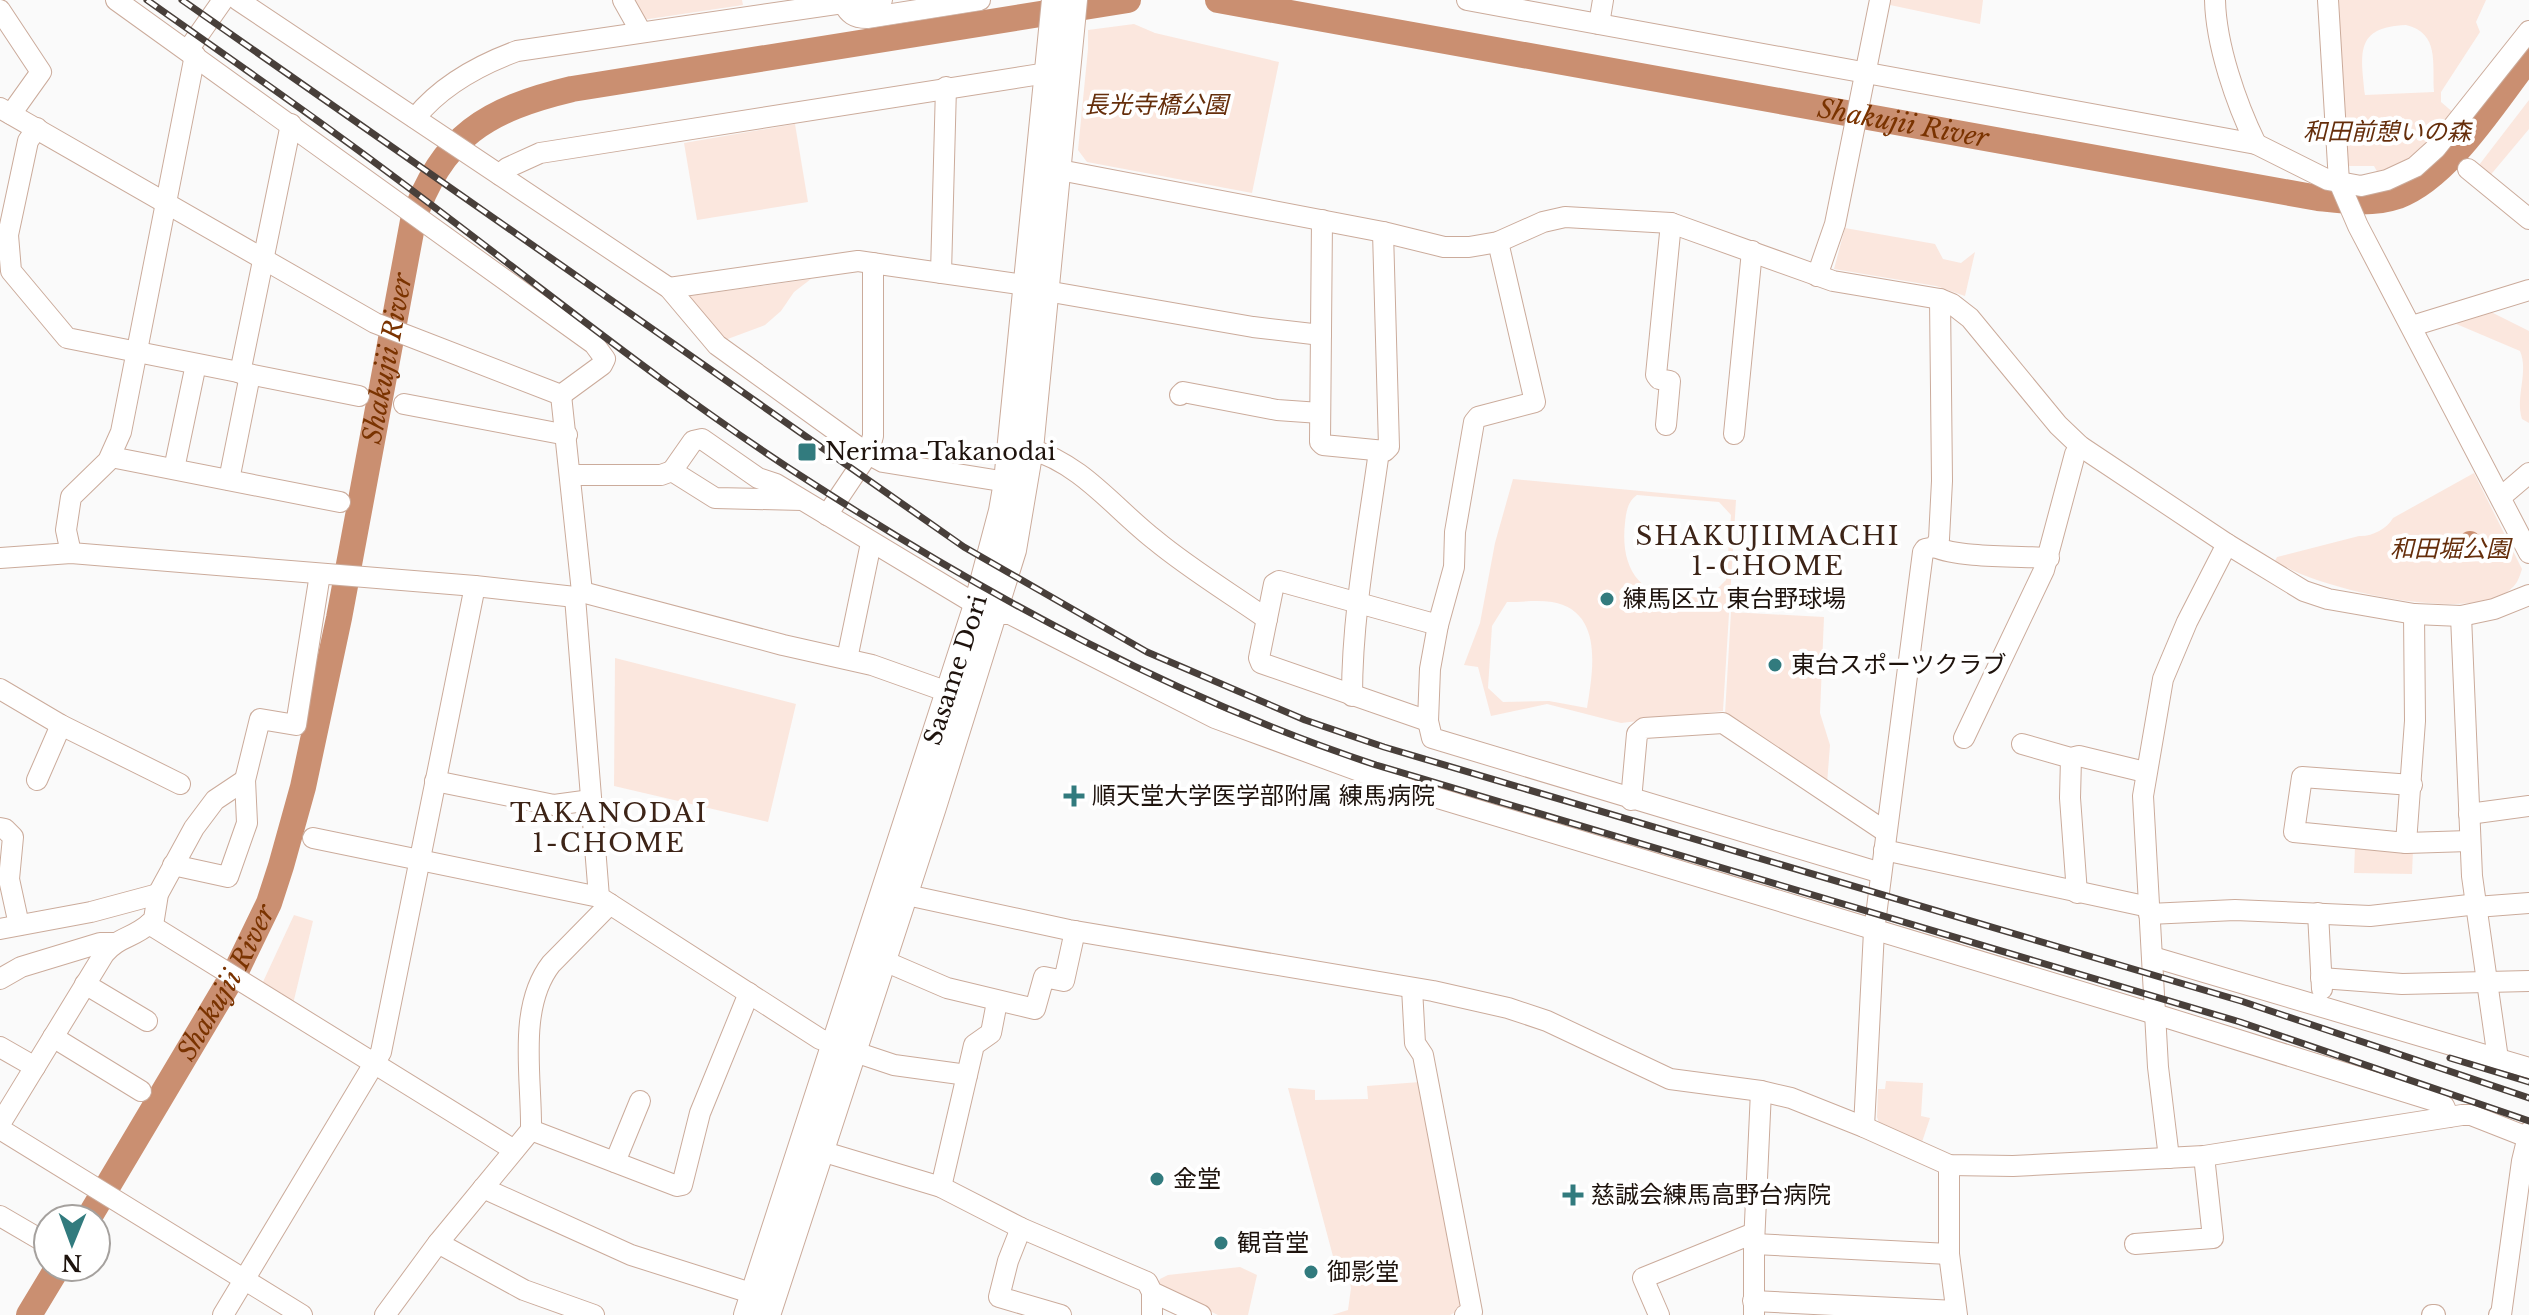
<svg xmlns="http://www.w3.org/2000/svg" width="2529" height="1315" font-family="'Libre Baskerville','Noto Sans JP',serif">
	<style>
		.green { fill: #fbe7de; fill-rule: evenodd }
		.water { fill: #ca8f71 }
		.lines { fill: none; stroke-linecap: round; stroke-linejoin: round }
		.river { stroke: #ca8f71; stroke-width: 26 }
		.minor-casing { stroke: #cbab9b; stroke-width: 22 }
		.major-casing { stroke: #cbab9b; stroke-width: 28 }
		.minor { stroke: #fff; stroke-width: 20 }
		.major { stroke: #fff; stroke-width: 26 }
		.rail-casing { stroke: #483f3a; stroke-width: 7 }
		.rail { stroke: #fff; stroke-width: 4; stroke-dasharray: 12; stroke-linecap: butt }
		.poi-dot { fill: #327b7e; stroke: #fff; stroke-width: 3 }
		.labels { text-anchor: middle; stroke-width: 8; stroke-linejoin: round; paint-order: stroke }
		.park-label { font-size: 24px; font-style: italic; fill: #652e0b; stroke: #fff }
		.poi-label { font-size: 24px; fill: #1e130d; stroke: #fff; text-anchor: start }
		.street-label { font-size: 24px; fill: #1e130d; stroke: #fff }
		.water-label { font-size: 26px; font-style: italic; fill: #7a3300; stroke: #fff }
		.neighbourhood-label { font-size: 26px; letter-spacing: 2px; fill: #3d2417; stroke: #fff }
	</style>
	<rect width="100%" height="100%" fill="#fafafa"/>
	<g class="green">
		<path d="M629,0H742L743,5L642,20Z"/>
		<path d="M1891,0H1983L1980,24L1890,5Z"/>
		<path d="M2338,0H2486L2476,22L2480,32L2441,92V102L2455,114L2413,159L2379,175L2374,166H2345ZM2406,25C2440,33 2432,64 2434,92L2365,95C2361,54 2354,27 2406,25Z"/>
		<path d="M1134,24L1155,33L1279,62L1252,193L1087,162L1078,150L1088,49V30Z"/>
		<path d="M2529,100V129L2488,178L2476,169Z"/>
		<path d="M795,124L808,202L697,220L684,143Z"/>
		<path d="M1845,228L1935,244L1943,259L1961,263L1975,252L1965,296L1936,286L1834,269Z"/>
		<path d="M811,279L794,292L781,311L765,325L725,340L689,304L690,296Z"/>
		<path d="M2491,312L2529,331V423L2522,419C2515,397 2529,372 2520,351L2454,323Z"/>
		<path d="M2474,473L2522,569C2520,575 2518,582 2514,586C2476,627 2316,589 2275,561L2277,557L2359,536C2371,537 2387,529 2393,518Z"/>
		<path d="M1513,479L1736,500L1723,711L1621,723L1547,704L1491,716L1478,667L1464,665L1480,623L1495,543ZM1637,495L1719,502L1731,515L1726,580C1721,585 1713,594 1707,596C1701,598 1693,597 1687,597C1639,599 1620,567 1625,523C1626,512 1628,501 1637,495ZM1507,602C1522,602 1538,600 1552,602C1604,611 1593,671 1587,708L1549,701L1503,702L1488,688L1492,626Z"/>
		<path d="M1731,612L1824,617L1820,713L1830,745L1827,784L1725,714Z"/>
		<path d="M615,658L796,704L768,822L614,786Z"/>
		<path d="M2355,847L2413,850L2412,874L2354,873Z"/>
		<path d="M294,915L313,921L293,1004L262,984Z"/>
		<path d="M1886,1081L1923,1083L1921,1116L1930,1118L1922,1142L1879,1123L1877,1117L1878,1089H1885Z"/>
		<path d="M1420,1082L1464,1308L1450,1315H1332L1348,1310L1351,1288L1346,1261L1334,1260L1288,1088L1315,1090V1100L1365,1099H1368L1367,1086Z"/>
		<path d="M1240,1267L1257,1275L1248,1315H1218L1157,1286L1160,1279L1168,1275Z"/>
	</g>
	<circle class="water" cx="2470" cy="542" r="11"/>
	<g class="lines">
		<g class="river">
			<path id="s1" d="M1218,0L2318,198C2345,201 2372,205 2398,196C2449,177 2496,100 2529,58"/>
			<path id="s2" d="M88,1219L238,967L269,903L281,866L303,787L339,618L413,221C441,136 488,109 572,89L1128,0"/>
			<path d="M29,1315L58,1267"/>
		</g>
		<defs>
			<g id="minor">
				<path d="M116,0L594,344L605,359L602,365L561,395"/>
				<path d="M238,0L669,288L717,345L868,454L883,462L1007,482"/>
				<path d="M623,0L641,32"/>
				<path d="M1467,0L2256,144L2328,180L2361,186L2387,180L2415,167L2436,148L2529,31"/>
				<path d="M2215,0C2216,45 2236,103 2256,144"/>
				<path d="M2328,0L2339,182L2358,226L2529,553"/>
				<path d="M843,3C849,14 854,18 867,18L980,0"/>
				<path d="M0,10L41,72L11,114"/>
				<path d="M1599,24L1603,0"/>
				<path d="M188,50L223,0"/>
				<path d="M0,108L375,323L561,395"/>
				<path d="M415,118C440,87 479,65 517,51L843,3L882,0"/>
				<path d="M37,128L28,141L8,235L11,271L67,338L359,396"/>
				<path d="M1044,167L1383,232L1444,247H1469L1498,242L1543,222L1565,217L1671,223L1833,281L1940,299L1952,304L1970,318L2058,425L2080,446L2227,544L2304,591L2328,599L2414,614L2461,616L2494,609L2529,595"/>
				<path d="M2468,169L2529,219"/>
				<path d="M500,175L507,168L540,153L1047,73"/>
				<path d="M1322,220L1320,442L1323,445L1385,451L1389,447L1383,232"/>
				<path d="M1498,242L1535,402L1478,417L1474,422L1455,532L1454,567L1438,625L1430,669L1428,721L1432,738L1881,873"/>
				<path d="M941,273L946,87"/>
				<path d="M1817,276L1835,224L1880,0"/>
				<path d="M669,288L858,261L1025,285"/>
				<path d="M1046,291L1253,327L1321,335"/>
				<path d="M2412,326L2529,290"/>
				<path d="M240,373L291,124"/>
				<path d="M561,395L582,592"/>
				<path d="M1180,395L1183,392L1277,410L1320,413"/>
				<path d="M404,404L567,435"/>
				<path d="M1666,425L1670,381L1659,379L1656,375L1671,223"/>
				<path d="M1734,434L1752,251"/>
				<path d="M1030,449C1082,464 1114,508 1155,540C1190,569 1230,593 1267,619"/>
				<path d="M111,457L340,502"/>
				<path d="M174,469L196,364"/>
				<path d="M571,475H661L672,471"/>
				<path d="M229,480L250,375"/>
				<path d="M2501,497L2529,473"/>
				<path d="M802,500L715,498L672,471L693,441L702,439L758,478L776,484L977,605L995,614H1010L1215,718L1411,790L2155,1014L2438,1102L2444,1106L2449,1117"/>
				<path d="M827,515L868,454L873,436V263"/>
				<path d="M1935,547C1958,558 2020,556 2049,558"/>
				<path d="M71,553L66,530L71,497L108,461L121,432L195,55"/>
				<path d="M0,558L71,553L475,586L575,597L582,592L783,645L872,665L948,692"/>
				<path d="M575,597L599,897L820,1039L834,1044"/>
				<path d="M2461,616L2472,876L2498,1059"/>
				<path d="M847,659L871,543"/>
				<path d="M0,689L61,725L180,784"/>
				<path d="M1352,696C1352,614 1368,532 1379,451"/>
				<path d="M1428,721L1261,663L1259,658L1274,584L1279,581L1438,625"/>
				<path d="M1964,738L2044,570L2075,454L2080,446"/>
				<path d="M2022,744L2071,758L2079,756L2145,772"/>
				<path d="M2071,758L2070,798L2077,893"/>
				<path d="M37,780L61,725"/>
				<path d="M435,781L554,805L591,800"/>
				<path d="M2412,785L2302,777L2294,832L2406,843L2469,841"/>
				<path d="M1631,800L1637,734L1644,728L1723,723L1886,832"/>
				<path d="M2469,814L2529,806"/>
				<path d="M0,828L5,829L13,837L9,879L19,925"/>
				<path d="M313,838L599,897"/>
				<path d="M2406,843L2415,721L2414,614"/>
				<path d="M1884,850L2149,907"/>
				<path d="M173,865L228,877L247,823L245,780L260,719L296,725L320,574"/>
				<path d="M893,892L1069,930L1433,991L1508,1008L1547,1021L1670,1079L1761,1091L1791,1098L1864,1127L1949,1165L2013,1166L2204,1156L2462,1115H2471L2527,1137"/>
				<path d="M2318,913L2322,989"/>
				<path d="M2149,914L2235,910L2370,916L2469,905L2476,907L2529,903"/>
				<path d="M149,924L154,919L158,894L194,828L215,800L245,780"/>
				<path d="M0,929L91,912L158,894"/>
				<path d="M2153,957L2529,1068"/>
				<path d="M882,960L947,988L1035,1009L1044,977L1064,981L1075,931"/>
				<path d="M2321,978L2402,984L2529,981"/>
				<path d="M0,979L21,967L100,943H113"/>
				<path d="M85,984L147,1021"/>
				<path d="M1412,988L1415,1043L1423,1055L1472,1312L1465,1315"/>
				<path d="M53,1037L141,1091"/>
				<path d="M0,1047L35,1067"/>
				<path d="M852,1051L894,1065L967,1075"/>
				<path d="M0,1124L104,954C118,937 133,938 149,924L514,1150"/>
				<path d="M1864,1127L1874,931L1923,552L1925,549L1935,547L1939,539L1942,481L1940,299"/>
				<path d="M0,1129L302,1315"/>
				<path d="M531,1130L677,1186L682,1185L700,1113L749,993"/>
				<path d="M821,1151L941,1187L1021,1228L1147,1282L1152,1292L1201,1315"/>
				<path d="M2169,1158L2158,1067L2143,796L2163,679L2187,622L2227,544"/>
				<path d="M615,1162L640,1101"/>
				<path d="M1949,1165V1254L1957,1315"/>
				<path d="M941,1187L974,1045L991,1033L997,1002"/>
				<path d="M483,1188L631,1255L754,1294"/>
				<path d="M0,1216L48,1244"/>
				<path d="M1021,1228L1008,1261L999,1297L1061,1315"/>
				<path d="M438,1243L524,1290L594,1315"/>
				<path d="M1754,1244L1949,1254"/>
				<path d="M2135,1244L2213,1238L2204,1156"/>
				<path d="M1753,1301L1956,1311"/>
				<path d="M223,1315L381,1052L475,586"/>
				<path d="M385,1315L438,1243L531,1130C532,1078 517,1008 551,964L610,904"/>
				<path d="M1152,1315V1292"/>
				<path d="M1659,1315L1643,1278L1754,1233"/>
				<path d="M1754,1315V1244L1761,1091"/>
				<path d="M2432,1315H2435"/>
				<path d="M2499,1315H2501L2522,1161L2529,1132"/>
			</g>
			<g id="major">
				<path id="s3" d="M747,1315L977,605L1002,511L1007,482L1055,0"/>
				<path d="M767,1315L933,807L1013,550L1030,449L1074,0"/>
			</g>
		</defs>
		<use href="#minor" class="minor-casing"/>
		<use href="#major" class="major-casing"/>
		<use href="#minor" class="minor"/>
		<use href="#major" class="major"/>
		<defs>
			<g id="rail">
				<path d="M147,0C230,59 315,117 397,179C535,282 669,392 815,485C991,598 1177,699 1376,765L2240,1022L2529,1121"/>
				<path d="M182,0L964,547L1147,652L1305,720L1384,747L2241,1001L2529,1098"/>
				<path d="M2450,1058L2529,1082"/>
			</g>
		</defs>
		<use href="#rail" class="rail-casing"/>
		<use href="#rail" class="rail"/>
	</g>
	<g class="poi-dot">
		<rect x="797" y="442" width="20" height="20" rx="4"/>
		<circle cx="1607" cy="599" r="8"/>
		<circle cx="1775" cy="665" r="8"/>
		<path d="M1070 784h8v8h8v8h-8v8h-8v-8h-8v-8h8z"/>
		<circle cx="1157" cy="1179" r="8"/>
		<path d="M1569 1183h8v8h8v8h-8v8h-8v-8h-8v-8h8z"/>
		<circle cx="1221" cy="1243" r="8"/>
		<circle cx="1311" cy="1272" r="8"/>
	</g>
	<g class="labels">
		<g class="park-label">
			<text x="1156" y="113">長光寺橋公園</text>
			<text x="2387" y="140">和田前憩いの森</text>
			<text x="2450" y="557">和田堀公園</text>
		</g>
		<g class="poi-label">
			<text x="825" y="460">Nerima-Takanodai</text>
			<text x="1623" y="607">練馬区立 東台野球場</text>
			<text x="1791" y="673">東台スポーツクラブ</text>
			<text x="1092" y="804">順天堂大学医学部附属 練馬病院</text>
			<text x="1173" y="1187">金堂</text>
			<text x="1591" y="1203">慈誠会練馬高野台病院</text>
			<text x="1237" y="1251">観音堂</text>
			<text x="1327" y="1280">御影堂</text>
		</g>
		<g class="street-label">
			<text dy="8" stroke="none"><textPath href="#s3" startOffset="678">Sasame Dori</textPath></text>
		</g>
		<g class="water-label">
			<text dy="9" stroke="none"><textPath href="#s1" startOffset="696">Shakujii River</textPath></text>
			<text dy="9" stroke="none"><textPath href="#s2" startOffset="922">Shakujii River</textPath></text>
			<text dy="9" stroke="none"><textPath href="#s2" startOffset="274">Shakujii River</textPath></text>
		</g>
		<g class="neighbourhood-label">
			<text x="1768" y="545">SHAKUJIIMACHI<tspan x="1768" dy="30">1-CHOME</tspan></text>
			<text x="609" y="822">TAKANODAI<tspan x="609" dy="30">1-CHOME</tspan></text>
		</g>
	</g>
	<g transform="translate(72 1243) rotate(181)"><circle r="38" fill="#ffffff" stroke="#a5a19e" stroke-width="2"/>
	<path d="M0-6L14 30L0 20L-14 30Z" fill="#327b7e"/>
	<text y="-12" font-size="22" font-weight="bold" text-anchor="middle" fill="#1e130d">N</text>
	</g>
</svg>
